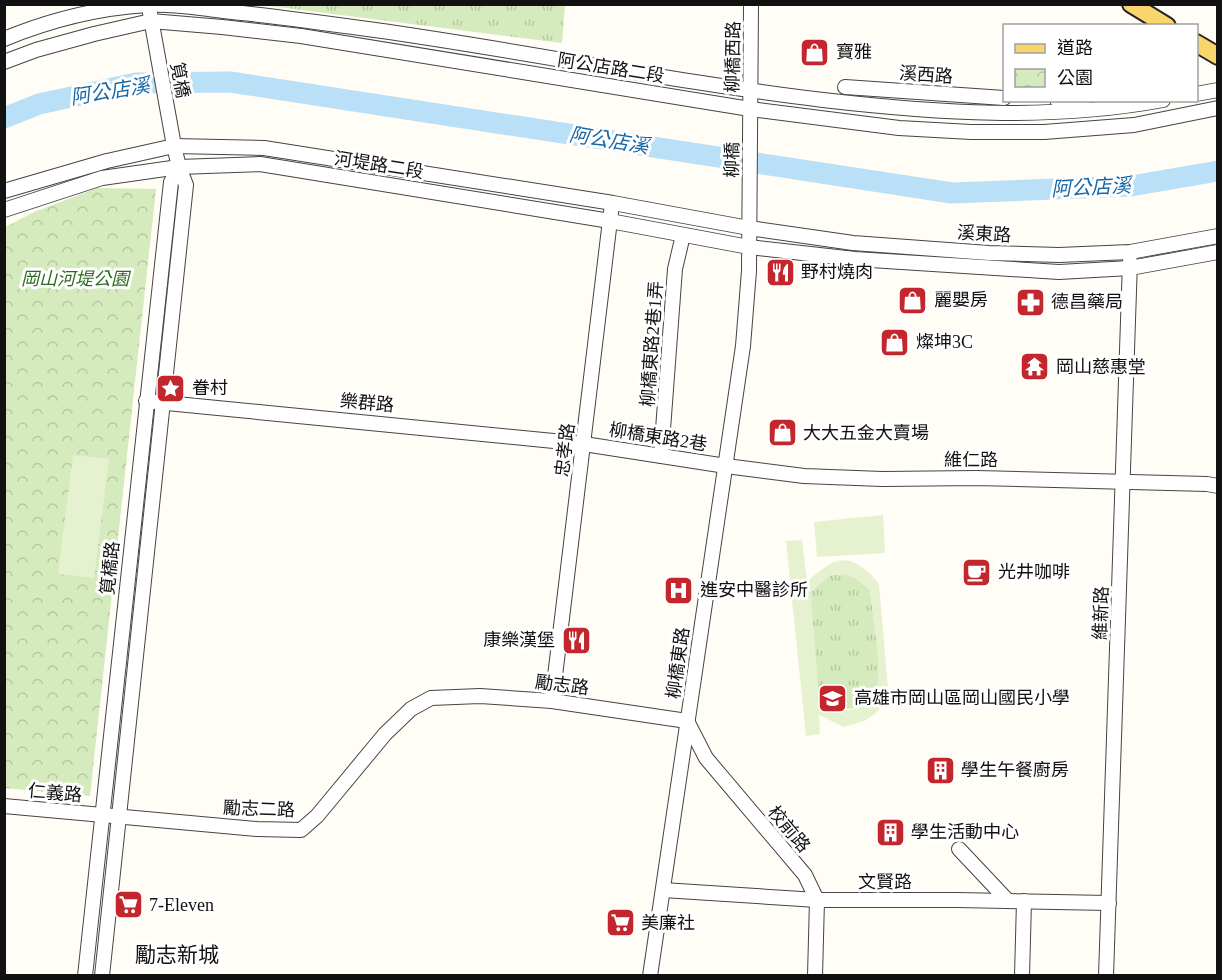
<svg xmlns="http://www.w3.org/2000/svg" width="1222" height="980" font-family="'Times New Roman','Noto Sans TC',serif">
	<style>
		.grass { fill: url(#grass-tufts) }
		.park { fill: url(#park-crowns) }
		.pitch { fill: #e6f2cf; fill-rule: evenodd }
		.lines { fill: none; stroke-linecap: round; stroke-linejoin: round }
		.river { stroke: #b9e0f7; stroke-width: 21 }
		.minor-casing { stroke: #444; stroke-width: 16 }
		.major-casing { stroke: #222; stroke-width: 20 }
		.minor { stroke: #fff; stroke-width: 14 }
		.major { stroke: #f9d66b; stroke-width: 16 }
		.labels { text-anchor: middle; stroke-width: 6; stroke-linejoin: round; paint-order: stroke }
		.poi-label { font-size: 18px; fill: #111; stroke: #fff; text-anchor: start }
		.street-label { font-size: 18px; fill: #111; stroke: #fff }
		.park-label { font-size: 18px; font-style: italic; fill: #2f6b1f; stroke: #fff }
		.water-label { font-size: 20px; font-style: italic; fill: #1768a6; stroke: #fff }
		.quarter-label { font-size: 21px; fill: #111; stroke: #fff }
	</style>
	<defs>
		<pattern id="grass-tufts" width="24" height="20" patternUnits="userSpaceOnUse" patternTransform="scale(1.5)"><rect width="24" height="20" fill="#d5ebbd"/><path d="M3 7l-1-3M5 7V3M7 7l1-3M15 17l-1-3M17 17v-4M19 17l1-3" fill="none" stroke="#b6c8a1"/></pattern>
		<pattern id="park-crowns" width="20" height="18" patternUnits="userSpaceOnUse" patternTransform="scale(1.5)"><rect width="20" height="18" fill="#d5ebbd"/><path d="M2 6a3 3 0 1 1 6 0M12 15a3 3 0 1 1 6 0" fill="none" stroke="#b6c8a1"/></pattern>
	</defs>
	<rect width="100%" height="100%" fill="#fffdf5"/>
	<g class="grass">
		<path d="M262,5L565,4V5L562,43Z"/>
		<path d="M845,574L855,578L870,590C873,618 879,647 879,674C878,714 846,715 819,699L810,592L830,575Z"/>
	</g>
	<path class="park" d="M97,188L156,189L90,796L5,788V227L34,212Z"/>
	<g class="pitch">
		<path d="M73,455L109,459L94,578L58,574Z"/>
		<path d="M883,515L885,553L817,557L814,522Z"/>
		<path d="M802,540L807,581C816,575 824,566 834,562C852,555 869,571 879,584L888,688L880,708L875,714L864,721L844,727L819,715L820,734L806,736L786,541ZM845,574L855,578L870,590C872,613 884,674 875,693C872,699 864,705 858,708C844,714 830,706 819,698L810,592L830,575Z"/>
	</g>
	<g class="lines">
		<path class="river" d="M4,118L39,104L136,83L230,82L952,193L1131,186L1218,171"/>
		<defs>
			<g id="minor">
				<path d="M4,39C50,20 98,8 147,5C172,3 198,8 223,11C274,16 324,23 375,30C525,51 673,82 823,100C936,113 1049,121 1163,100"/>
				<path d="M4,62L36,50L94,34L151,21L222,27L301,36L750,109L899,128L971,132H1044L1134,125L1218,108"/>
				<path d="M845,87L1004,98"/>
				<path d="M1196,94L1218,90"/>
				<path d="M1057,100L1082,102"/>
				<path d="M4,191L107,161L174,146L264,148L613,203L749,228L853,243L989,253L1059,255L1130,252L1218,236"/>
				<path d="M4,210L102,178L179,167L260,164L610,221L749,247L855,259L1059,272L1130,268L1218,252"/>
				<path d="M146,401L584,444L726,466L804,476L882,479L977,478L1207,484L1218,486"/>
				<path d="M661,456L675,269L683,235"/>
				<path d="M552,701L611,212"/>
				<path d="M4,806L257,829L301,830L317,816L385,734L411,709L431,698L480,696L552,701L687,721L706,758L805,875L817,900L815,976"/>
				<path d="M959,849L1008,901"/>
				<path d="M663,890L817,900H957L1109,903"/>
				<path d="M85,976L171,182L179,167"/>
				<path d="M102,976L186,185L179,167L174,146L150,13"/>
				<path d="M650,976L743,346L749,271L751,4"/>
				<path d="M1022,976L1024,901"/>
				<path d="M1106,976L1130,261"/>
			</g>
			<g id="major">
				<path d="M1131,4L1167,26"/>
				<path d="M1196,43L1218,56"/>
			</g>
		</defs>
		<use href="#minor" class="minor-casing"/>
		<use href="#major" class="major-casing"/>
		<use href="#minor" class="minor"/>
		<use href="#major" class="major"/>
	</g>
	<defs>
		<symbol id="shop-square" viewBox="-11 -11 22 22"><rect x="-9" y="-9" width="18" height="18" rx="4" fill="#c4262e" stroke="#fff"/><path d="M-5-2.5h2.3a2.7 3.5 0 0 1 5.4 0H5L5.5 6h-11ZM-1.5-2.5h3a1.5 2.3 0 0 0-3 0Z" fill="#fff"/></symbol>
		<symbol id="restaurant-square" viewBox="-11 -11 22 22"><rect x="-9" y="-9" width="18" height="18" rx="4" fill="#c4262e" stroke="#fff"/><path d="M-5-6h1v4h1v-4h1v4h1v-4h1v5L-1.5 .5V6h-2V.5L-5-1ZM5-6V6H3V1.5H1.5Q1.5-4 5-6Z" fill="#fff"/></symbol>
		<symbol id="pharmacy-square" viewBox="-11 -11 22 22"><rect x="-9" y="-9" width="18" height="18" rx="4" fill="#c4262e" stroke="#fff"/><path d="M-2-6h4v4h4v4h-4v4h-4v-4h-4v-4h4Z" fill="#fff"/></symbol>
		<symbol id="temple-square" viewBox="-11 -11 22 22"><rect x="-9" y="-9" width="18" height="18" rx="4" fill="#c4262e" stroke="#fff"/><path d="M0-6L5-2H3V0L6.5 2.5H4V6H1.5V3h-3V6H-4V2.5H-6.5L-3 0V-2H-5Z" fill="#fff"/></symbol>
		<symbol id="sight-square" viewBox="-11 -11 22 22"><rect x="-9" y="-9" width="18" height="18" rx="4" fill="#c4262e" stroke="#fff"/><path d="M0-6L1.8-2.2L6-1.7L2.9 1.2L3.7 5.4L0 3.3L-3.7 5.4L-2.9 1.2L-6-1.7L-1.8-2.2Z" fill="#fff"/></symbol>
		<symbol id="cafe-square" viewBox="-11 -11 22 22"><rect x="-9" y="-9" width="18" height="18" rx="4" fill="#c4262e" stroke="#fff"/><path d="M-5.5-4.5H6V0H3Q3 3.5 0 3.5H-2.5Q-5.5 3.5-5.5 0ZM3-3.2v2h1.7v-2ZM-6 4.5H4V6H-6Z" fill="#fff"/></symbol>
		<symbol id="hospital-square" viewBox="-11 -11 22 22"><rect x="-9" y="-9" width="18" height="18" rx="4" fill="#c4262e" stroke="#fff"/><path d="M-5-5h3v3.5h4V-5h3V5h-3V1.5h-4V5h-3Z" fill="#fff"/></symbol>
		<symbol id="school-square" viewBox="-11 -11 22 22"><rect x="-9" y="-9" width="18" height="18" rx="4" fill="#c4262e" stroke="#fff"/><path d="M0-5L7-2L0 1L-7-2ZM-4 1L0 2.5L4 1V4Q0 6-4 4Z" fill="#fff"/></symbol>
		<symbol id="building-square" viewBox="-11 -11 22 22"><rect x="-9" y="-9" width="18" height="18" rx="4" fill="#c4262e" stroke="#fff"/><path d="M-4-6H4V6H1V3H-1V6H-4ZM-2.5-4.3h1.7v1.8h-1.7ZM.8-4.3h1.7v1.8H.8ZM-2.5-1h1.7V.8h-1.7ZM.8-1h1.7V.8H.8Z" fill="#fff"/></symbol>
		<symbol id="supermarket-square" viewBox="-11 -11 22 22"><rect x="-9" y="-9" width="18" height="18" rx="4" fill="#c4262e" stroke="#fff"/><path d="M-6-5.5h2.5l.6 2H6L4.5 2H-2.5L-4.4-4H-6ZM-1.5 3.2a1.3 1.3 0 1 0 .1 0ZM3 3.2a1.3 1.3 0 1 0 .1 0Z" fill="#fff"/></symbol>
	</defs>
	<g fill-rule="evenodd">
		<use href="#shop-square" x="798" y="36" width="33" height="33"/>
		<use href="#restaurant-square" x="764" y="256" width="33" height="33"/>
		<use href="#shop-square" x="896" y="284" width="33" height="33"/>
		<use href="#pharmacy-square" x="1014" y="286" width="33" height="33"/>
		<use href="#shop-square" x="878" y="326" width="33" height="33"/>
		<use href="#temple-square" x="1018" y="350" width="33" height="33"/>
		<use href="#sight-square" x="154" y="372" width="33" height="33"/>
		<use href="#shop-square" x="766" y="416" width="33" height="33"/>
		<use href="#cafe-square" x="960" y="556" width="33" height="33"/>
		<use href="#hospital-square" x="662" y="574" width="33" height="33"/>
		<use href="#restaurant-square" x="560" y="624" width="33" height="33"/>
		<use href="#school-square" x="816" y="682" width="33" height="33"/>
		<use href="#building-square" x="924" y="754" width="33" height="33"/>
		<use href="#building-square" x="874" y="816" width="33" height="33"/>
		<use href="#supermarket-square" x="112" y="888" width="33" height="33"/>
		<use href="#supermarket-square" x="604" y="906" width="33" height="33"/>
	</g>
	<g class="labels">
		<g class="poi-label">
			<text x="836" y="58">寶雅</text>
			<text x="801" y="278">野村燒肉</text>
			<text x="934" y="306">麗嬰房</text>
			<text x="1051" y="308">德昌藥局</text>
			<text x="916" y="348">燦坤3C</text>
			<text x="1056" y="373">岡山慈惠堂</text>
			<text x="192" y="394">眷村</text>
			<text x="803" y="439">大大五金大賣場</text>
			<text x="998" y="578">光井咖啡</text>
			<text x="700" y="596">進安中醫診所</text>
			<text x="555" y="646" text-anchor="end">康樂漢堡</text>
			<text x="854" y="704">高雄市岡山區岡山國民小學</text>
			<text x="961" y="776">學生午餐廚房</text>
			<text x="911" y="838">學生活動中心</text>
			<text x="149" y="911">7-Eleven</text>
			<text x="641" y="929">美廉社</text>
		</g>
		<g class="street-label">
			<text transform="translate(733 57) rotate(-89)" y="6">柳橋西路</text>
			<text transform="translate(611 68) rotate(9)" y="6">阿公店路二段</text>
			<text transform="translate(926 75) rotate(4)" y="6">溪西路</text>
			<text transform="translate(180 80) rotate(79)" y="6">筧橋</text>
			<text transform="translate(732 160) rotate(-89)" y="6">柳橋</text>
			<text transform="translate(379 165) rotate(9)" y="6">河堤路二段</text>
			<text transform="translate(984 234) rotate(3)" y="6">溪東路</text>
			<text transform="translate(652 344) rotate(-86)" y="6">柳橋東路2巷1弄</text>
			<text transform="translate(367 403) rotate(5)" y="6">樂群路</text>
			<text transform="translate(658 437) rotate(9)" y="6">柳橋東路2巷</text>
			<text transform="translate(565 450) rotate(-83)" y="6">忠孝路</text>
			<text x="971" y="466">維仁路</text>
			<text transform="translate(110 568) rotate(-84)" y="6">筧橋路</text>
			<text transform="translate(1101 613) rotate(-88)" y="6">維新路</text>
			<text transform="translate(678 663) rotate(-82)" y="6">柳橋東路</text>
			<text transform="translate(562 685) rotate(7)" y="6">勵志路</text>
			<text transform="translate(55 793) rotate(5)" y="6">仁義路</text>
			<text transform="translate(259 809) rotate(2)" y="6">勵志二路</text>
			<text transform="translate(789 829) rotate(50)" y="6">校前路</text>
			<text x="885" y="888">文賢路</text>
		</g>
		<g class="park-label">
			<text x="75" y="285">岡山河堤公園</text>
		</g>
		<g class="water-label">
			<text transform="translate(110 91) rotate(-9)" y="7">阿公店溪</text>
			<text transform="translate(609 140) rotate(9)" y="7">阿公店溪</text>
			<text transform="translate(1091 187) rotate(-3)" y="7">阿公店溪</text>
		</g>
		<g class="quarter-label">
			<text x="177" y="962">勵志新城</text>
		</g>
	</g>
	<rect width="1222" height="980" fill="none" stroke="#111111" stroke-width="12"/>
	<rect x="1003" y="24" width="195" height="78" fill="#ffffff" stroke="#a0a0a0" stroke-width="1.5"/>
	<rect x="1015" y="44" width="30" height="9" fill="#f9d66b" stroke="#a0a0a0" stroke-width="1.5"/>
	<text x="1057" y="54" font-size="18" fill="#111111">道路</text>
	<rect x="1015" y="69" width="30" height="18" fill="url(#park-crowns)" stroke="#a0a0a0" stroke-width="1.5"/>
	<text x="1057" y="84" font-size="18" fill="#111111">公園</text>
</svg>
